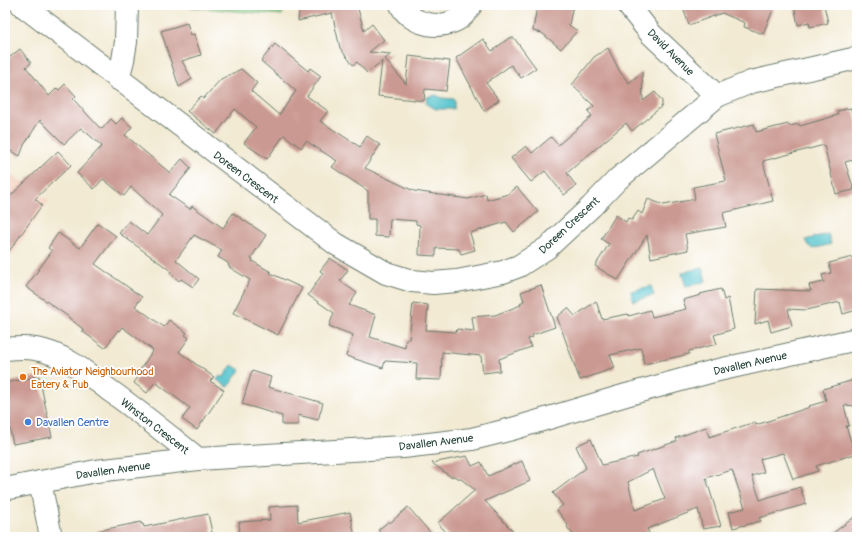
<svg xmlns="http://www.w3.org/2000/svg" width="862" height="542" font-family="Pangolin,sans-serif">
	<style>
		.built { fill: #f4d3c0 }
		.green { fill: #90d690; stroke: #588a62 }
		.water { fill: #57c4ce; stroke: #3b8081 }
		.building { fill: #ca9991; fill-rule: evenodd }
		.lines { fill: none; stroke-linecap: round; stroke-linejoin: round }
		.minor-casing { stroke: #697a6c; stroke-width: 24 }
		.minor { stroke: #fff; stroke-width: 22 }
		.food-dot { fill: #e8710a; stroke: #fff; stroke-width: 1.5 }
		.shop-dot { fill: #3f7fe0; stroke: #fff; stroke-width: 1.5 }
		.labels { text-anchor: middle; stroke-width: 3.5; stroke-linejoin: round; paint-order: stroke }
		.street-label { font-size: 11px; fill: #1f3d34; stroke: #fff }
		.food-label { font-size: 11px; fill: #c56008; stroke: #fff; text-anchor: start }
		.shop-label { font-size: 11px; fill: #366cbe; stroke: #fff; text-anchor: start }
	</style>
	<rect width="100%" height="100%" fill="#fff"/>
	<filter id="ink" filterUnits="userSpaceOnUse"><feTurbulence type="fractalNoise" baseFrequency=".025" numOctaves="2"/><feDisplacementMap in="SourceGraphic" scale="8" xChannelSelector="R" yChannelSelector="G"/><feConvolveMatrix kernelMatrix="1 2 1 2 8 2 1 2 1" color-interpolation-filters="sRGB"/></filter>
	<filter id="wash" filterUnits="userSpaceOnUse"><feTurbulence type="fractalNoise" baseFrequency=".012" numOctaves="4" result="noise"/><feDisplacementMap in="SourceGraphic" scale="16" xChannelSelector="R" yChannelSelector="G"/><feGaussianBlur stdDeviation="0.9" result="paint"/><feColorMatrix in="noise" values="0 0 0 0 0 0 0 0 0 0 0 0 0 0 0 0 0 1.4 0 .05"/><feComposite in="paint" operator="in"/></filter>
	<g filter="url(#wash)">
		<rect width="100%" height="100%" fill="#f2ead3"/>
		<path class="built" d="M5,170L49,201L5,265Z"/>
		<path class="green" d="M167,5H284L282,15Z"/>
		<g class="water">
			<path d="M436,95L442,98L454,99V109H436L426,104L427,97Z"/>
			<path d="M828,234L831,244L812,249L805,240Z"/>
			<path d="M702,267L706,281L686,287L682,273Z"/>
			<path d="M651,286L654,295L633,301L631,291Z"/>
			<path d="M232,365L240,370L228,387L217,380L220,376L223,378Z"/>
		</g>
		<g id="blocks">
			<g class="building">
				<path d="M300,5H357L364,31L372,24L384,40L369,52L391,54L385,59L406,84L409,56L450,61L446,91L425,89L424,101L378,96L382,61L367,73L357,62L353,65L340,48L332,13L298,21Z"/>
				<path d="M537,5H573L569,25L577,31L561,49L542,33L533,31Z"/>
				<path d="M682,5H775L763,34L744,27L745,23L722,13L689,25Z"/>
				<path d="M794,5H824L828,23L810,27L809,22L798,25Z"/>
				<path d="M187,23L191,35L194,34L201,55L182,61L192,79L179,87L161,31Z"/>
				<path d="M509,38H514L536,68L521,78L511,65L486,83L499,100L484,111L456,58L483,39L492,51Z"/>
				<path d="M275,44L308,71L310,68L321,76L307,96L328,111L320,121L360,147L367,136L380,145L365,168L414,191L468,199L486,194L487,200L508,194L517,187L538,212L514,232L506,222L470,233L475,250L461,254L459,249L436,248V256L419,255L420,225L416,224V221L390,219L389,237L375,236V219H368V191L332,167L337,161L306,141L301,148L284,135L267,159L244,143L256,127L235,109L216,134L187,111L201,96L203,99L221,79L241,69L257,83L251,91L279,115L296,91L261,61Z"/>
				<path d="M608,48L620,72L629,83L642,72L643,101L655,92L662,101V106L632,131L626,123L567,173L576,186L564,195L545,171L531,182L511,158L526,146L532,153L551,137L558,145L592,116L588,111L594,106L572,85L594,57Z"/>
				<path d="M20,49L31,63L26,67L49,96L57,88L59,90L65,84L76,96L73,99L99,127L102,129L111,119L116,124L122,118L132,127L125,135L170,173L182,159L191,168L169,195L190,209L192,206L223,228L233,213L266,235L251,258L253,259L252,261L271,272L270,273L302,288L278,335L233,313L250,280L229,267L228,263L218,257L222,250L194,235L176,260L199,279L193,287L181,279L179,281L170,273L171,271L119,233L129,221L147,235L162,215L131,187L124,196L103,179L94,189L77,173L102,146L81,128L64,144L40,120L24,145L20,156L5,148V61Z"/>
				<path d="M851,108L852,112L854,111L857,123V159L845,162L854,190L836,194L824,145L763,161L773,201L723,213L726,227L685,234L688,250L651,258L647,235L618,280L595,266L609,244L601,239L616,215L626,222L628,218L632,220L638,211L642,214L648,199L664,205L695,199L693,187L726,181L714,134L754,124L756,132L788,124L789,126L799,124L800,126L838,115L837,111Z"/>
				<path d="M58,151L71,165L35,199L42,205L5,257V201Z"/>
				<path d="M98,223L116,236L95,264L142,297L135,306L164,327L169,320L187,333L185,335L189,338L179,352L214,377L210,381L224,390L197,430L182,419L190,408L155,382L147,393L134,383L142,371L140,370L153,350L122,327L119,331L118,330L105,348L82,331L83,329L69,318V317L26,287L52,251L48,248L58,233L80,248Z"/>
				<path d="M857,256V310L843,314L840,302L807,310L788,309L792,326L771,332L768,320L755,324L757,289L811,291L809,285L824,282L822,275L831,273L829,263Z"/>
				<path d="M330,258L348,270L340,281L357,293L349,305L376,315L370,337L405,348L406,339H409L413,303L428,305L426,330L456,332L457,329L474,331L472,317L495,315L521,305L520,303L524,301L521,292L541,285L555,327L532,335L533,337L528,339L531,347L499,359L500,371L483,373L481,356L442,352L441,380L416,379L417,363L385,361L383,368L346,356L353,335L329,326L334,313L308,295L323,273L320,271Z"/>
				<path d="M721,289L724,300L728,298L734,329L714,335L717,344L689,351V354L644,364L641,348L610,355L615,368L580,380L557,317L568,308L575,316L596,301L602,319L628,314L629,316L650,310L652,317L686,309L683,300L701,295L700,294Z"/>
				<path d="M252,371L271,377L268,387L323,403L318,420L298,415V425H282V416L242,404Z"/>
				<path d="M39,376L52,437L13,444L5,407V383Z"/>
				<path d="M857,379V406L844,405L849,426H846L855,454L816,466L818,471L793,479L783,453L760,459L764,472L752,476L760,500L800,487L806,504L759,518L761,521L733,528L729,512L745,508L732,470L706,478L721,526L703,529L698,509L647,529L651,537H575L567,527L568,525L557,510L563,505L553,493L586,468L576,446L591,439L602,465L638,457L637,455L677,441L676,438L706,427L709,437L755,422L756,425L810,407L809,406L826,401L823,389ZM653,469L665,499L635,510L628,482Z"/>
				<path d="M467,456L472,466L481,462L488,476L522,461L530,481L485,501L518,537H450L438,523L475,490L461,479L453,476L451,477L432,463Z"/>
				<path d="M297,505L298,522L350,512L355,537H240L239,522L270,520L269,507Z"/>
				<path d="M408,507L434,537H375L380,532L378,530L389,521L390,523Z"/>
				<path d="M208,514L213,537H98L97,531L141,522V524H143L144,527Z"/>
				<path d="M857,515V532L848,537H828Z"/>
			</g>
		</g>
	</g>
	<g filter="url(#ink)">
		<use href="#blocks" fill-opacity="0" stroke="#697a6c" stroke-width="1"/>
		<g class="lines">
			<defs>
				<g id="minor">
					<path d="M22,5L336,244L386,273L412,281L433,283L457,281L503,272L519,266L547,248L591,207L618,179L717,96L751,82L857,58"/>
					<path d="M401,5C411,26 443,31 461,17C465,14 468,9 471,5"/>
					<path d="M628,5L651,34L717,96"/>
					<path d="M118,79L123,60L126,42L127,5"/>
					<path d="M5,349C15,348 25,347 35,349C63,353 87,373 109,390C140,412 169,436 198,459"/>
					<path d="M40,482L51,537"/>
					<path d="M5,489L96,471L148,465L198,459L403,447L472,439L512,429L626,395L714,371L857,339"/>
				</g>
			</defs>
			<use href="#minor" class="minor-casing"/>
			<use href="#minor" class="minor"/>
		</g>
	</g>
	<circle class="food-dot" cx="23" cy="377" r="4"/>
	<circle class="shop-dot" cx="28" cy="422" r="4"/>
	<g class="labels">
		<g class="street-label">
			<text transform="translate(671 52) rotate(45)" y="4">David Avenue</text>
			<text transform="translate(246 177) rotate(37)" y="4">Doreen Crescent</text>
			<text transform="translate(569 225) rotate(-43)" y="4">Doreen Crescent</text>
			<text transform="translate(750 363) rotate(-13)" y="4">Davallen Avenue</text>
			<text transform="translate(155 426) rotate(38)" y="4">Winston Crescent</text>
			<text transform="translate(436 442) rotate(-7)" y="4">Davallen Avenue</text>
			<text transform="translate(113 470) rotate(-8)" y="4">Davallen Avenue</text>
		</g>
		<g class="food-label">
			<text x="31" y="375">The Aviator Neighbourhood<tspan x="31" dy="13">Eatery &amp; Pub</tspan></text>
		</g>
		<g class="shop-label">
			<text x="36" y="426">Davallen Centre</text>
		</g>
	</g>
	<rect width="862" height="542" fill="none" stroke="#fff" stroke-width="20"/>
</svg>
